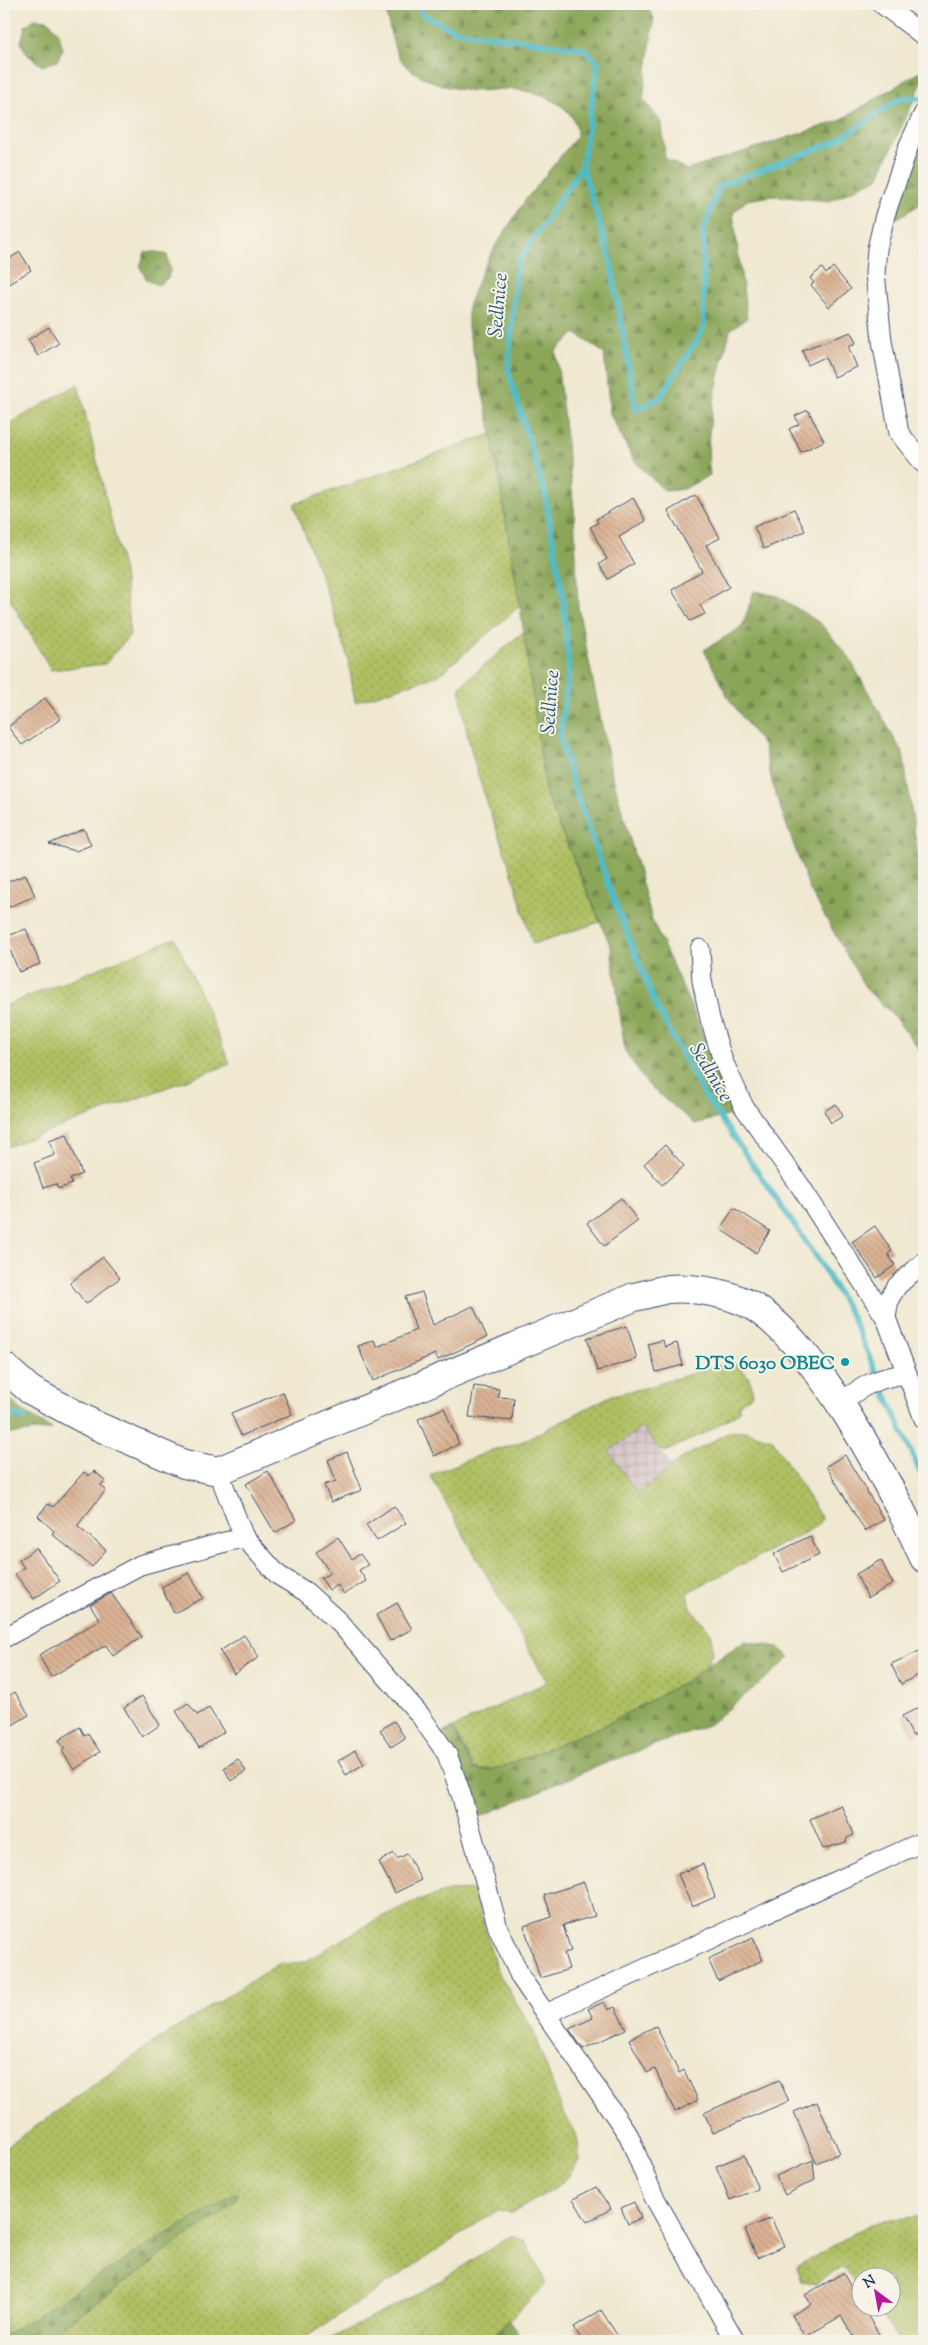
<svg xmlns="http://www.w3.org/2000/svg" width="928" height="2345" font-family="'Sorts Mill Goudy',serif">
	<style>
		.industrial { fill: url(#industrial-grid) }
		.grass { fill: url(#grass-dots); stroke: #657760 }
		.forest { fill: url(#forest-firs); stroke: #536a5b }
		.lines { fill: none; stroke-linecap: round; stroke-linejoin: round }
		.stream { stroke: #4ebbc8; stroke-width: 5.5 }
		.building { fill: url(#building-back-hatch) }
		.street-casing { stroke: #3b4b6f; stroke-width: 21 }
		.secondary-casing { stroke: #3b4b6f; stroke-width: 30 }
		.street { stroke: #fff; stroke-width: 19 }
		.secondary { stroke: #fff; stroke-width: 28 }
		.culture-dot { fill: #0f9aa8; stroke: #f7f3e8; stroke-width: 2 }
		.labels { text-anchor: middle; stroke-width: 4; stroke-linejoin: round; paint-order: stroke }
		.culture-label { font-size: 19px; font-weight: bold; fill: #0d838f; stroke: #f7f3e8; text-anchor: end }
		.water-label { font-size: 20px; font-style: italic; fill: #2a597e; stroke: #f7f3e8 }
	</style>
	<defs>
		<pattern id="industrial-grid" width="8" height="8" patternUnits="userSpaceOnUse" patternTransform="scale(1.25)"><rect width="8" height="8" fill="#d2bec3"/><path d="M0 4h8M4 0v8" fill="none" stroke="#aa9ba2"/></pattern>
		<pattern id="grass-dots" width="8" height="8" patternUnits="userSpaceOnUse" patternTransform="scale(1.25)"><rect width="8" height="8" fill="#afbf62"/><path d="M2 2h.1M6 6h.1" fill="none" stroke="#8e9c54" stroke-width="1.8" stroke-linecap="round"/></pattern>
		<pattern id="forest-firs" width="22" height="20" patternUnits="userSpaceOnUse" patternTransform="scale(1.25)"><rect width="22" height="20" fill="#8ba658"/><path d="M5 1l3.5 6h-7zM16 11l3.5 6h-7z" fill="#71884c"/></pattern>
		<pattern id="building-back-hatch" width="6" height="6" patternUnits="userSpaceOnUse" patternTransform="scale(1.25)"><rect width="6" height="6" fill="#dab293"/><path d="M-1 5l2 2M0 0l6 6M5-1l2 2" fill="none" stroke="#ba9981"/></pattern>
	</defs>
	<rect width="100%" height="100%" fill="#f7f3e8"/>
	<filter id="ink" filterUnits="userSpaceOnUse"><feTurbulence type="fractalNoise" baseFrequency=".02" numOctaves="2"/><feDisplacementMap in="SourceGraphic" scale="10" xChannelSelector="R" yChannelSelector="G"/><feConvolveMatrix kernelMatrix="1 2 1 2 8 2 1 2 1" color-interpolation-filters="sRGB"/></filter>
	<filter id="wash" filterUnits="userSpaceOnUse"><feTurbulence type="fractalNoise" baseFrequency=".0096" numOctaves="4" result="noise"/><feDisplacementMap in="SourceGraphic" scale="20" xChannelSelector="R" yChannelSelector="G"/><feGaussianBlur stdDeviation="1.12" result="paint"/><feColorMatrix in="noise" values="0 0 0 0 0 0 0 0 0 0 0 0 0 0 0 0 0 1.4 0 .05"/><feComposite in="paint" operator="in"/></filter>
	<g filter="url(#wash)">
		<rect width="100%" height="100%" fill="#f0e8d0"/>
		<path class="industrial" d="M642,1427L672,1466L657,1480L636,1492L609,1450Z"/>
		<g class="grass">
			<path d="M78,384L124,572L130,635L105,664L51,670L4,589V427Z"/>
			<path d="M491,434L520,606L439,675L355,702L348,659L330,602L294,504Z"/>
			<path d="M524,631L546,795L600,922L533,944C525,920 519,895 511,870C490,810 465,750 460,686Z"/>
			<path d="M175,938L204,1002L230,1064L4,1148V1006Z"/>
			<path d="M730,1362C743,1368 754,1379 752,1395L739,1404V1412L710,1430L665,1452L660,1450L642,1427L609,1451L636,1492L657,1480L679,1460L729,1432L746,1431L772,1439L822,1519L816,1526L808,1531L688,1592C686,1611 704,1620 712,1635V1653L706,1666L690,1679L603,1726L501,1767L486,1770L474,1769L453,1728L547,1682L430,1475L495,1449L504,1448L526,1440L612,1395L644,1388Z"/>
			<path d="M474,1890L495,1964L502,1979L532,2028L562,2109L577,2137L579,2148V2160L568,2177L554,2189L514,2212L496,2211L300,2341H41L131,2278L181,2240L219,2216L237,2193L150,2244L4,2336V2149L151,2044L278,1964L304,1962L379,1918L411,1903L448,1891Z"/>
			<path d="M924,2216V2341H899L877,2308H890V2278H860V2289L843,2267L816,2283L802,2281L797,2267L870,2224L896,2219Z"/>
			<path d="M512,2235L524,2241L544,2277L545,2285L489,2341H326L427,2289Z"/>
		</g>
		<g class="forest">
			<path d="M385,4H645L654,18L643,99L662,123L665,158L687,170L839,121L924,69V78L878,178L830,201L773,196L747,200L733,213L747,318L730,330C720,376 703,427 710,475L684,489L665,491L634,461L610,414L604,353L575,333L556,351L574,508L578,607L611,770L652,920L739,1113L695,1124L647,1084L625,1051L611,947L546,795L520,606L491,430L468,328V306L482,271L496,245L527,198L577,136C579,102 529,88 502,89C489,90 477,92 464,90C443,87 421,79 405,65C391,51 389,22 385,4Z"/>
			<path d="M35,19L48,20L58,32L63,49L57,61L42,66L28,55L21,43L25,26Z"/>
			<path d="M924,136V202L891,222Z"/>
			<path d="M145,252H157L167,255L170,270L168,278L158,285L147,280L140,267Z"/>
			<path d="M754,591L777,596L820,623L848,656L903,754L919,863L921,920L924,934V1055L891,1013L866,989L810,890L774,790L764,747L729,699L704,650L742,627Z"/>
			<path d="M4,1394L24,1412L52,1429L4,1435Z"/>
			<path d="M745,1641L778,1647L790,1658L710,1724L596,1767L477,1818L440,1734L453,1728L473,1769L486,1770L501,1767L603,1726L690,1679L706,1666Z"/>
			<path d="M237,2193L234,2203L219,2216L181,2240L131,2278L41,2341H4V2336L150,2244Z"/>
			<path d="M508,2320L524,2341H489Z"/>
		</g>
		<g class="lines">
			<g class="stream">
				<path d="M418,4L423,15L456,31L584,49L598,63L582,166L517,264L508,371L544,490L563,595L569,670L560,738L574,787L613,898L657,1008L703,1093L816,1256L851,1315L924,1481"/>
				<path d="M582,166L610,258L636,410L660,398L704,328L703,232L719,186L835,142L901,98H924"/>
				<path d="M4,1414L25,1418"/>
			</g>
		</g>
		<g id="blocks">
			<g class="building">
				<path d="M20,252L31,270L4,287V262Z"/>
				<path d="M833,267L851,289L829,307L811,285L814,283L810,278L822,268L826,274Z"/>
				<path d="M49,327L59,343L38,356L28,340Z"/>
				<path d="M851,332L856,343L848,346L857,367L834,377L825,357L808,365L802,350Z"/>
				<path d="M808,410L824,441L801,452L789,429L799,424L795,416Z"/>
				<path d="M696,495L720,538L706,545L729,587L700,605L705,614L690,621L672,590L702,571L668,511Z"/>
				<path d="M633,498L646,521L619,537L634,564L608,579L599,564L607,559L590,527L598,523L596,519Z"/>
				<path d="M794,509L805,531L764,549L754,527Z"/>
				<path d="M45,698L61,719L22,745L8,727Z"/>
				<path d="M84,829L91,845L76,851L49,844Z"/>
				<path d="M26,875L35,896L4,909V883Z"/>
				<path d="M26,929L40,964L19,972L5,937Z"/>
				<path d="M836,1104L843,1116L831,1123L824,1111Z"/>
				<path d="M67,1134L82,1174L70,1179L72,1184L58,1189L56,1184L43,1188L34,1163L55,1155L49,1140Z"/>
				<path d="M665,1145L684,1166L662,1185L644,1164Z"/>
				<path d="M621,1198L638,1221L604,1246L587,1223Z"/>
				<path d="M734,1208L770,1231L756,1253L720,1229Z"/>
				<path d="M875,1226L892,1251L888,1254L895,1265L877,1278L852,1242Z"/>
				<path d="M103,1257L120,1278L86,1304L70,1283Z"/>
				<path d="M422,1292L433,1325L473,1306L487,1337L438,1360L435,1354L373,1381L358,1346L374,1340L377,1347L416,1330L405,1297Z"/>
				<path d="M627,1326L637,1359L597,1371L587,1338Z"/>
				<path d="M663,1340L665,1347L677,1343L683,1365L656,1372L648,1344Z"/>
				<path d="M474,1386L499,1389L498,1397L514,1398L512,1421L469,1417Z"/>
				<path d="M283,1392L292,1414L241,1436L231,1413Z"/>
				<path d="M444,1408L459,1444L434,1456L418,1419Z"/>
				<path d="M347,1452L362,1490L331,1502L324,1485L336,1481L328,1460Z"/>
				<path d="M845,1455L884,1520L865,1531L826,1466Z"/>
				<path d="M94,1471L105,1480L101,1485L106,1490L77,1526L106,1550L92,1567L52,1534L54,1531L38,1516L48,1504L53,1507L84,1472L89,1476Z"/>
				<path d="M268,1471L296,1520L275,1533L246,1484Z"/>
				<path d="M394,1506L406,1523L377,1541L366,1525Z"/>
				<path d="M810,1536L819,1555L783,1572L774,1554Z"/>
				<path d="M338,1537L352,1559L360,1554L368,1565L359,1570L366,1581L344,1594L338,1585L329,1590L321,1578L330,1573L316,1552Z"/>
				<path d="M36,1548L60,1581L34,1599L15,1574L24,1568L19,1560Z"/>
				<path d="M881,1560L893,1584L868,1598L856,1574Z"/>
				<path d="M189,1573L203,1598L174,1613L161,1587Z"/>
				<path d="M111,1593L142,1637L113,1656L106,1645L51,1677L39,1655L100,1620L90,1605Z"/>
				<path d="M397,1603L412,1629L390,1641L376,1615Z"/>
				<path d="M244,1635L259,1657L234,1674L220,1651Z"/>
				<path d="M924,1649V1672L901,1684L891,1664Z"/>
				<path d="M15,1692L29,1715L4,1730V1699Z"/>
				<path d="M142,1696L160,1725L142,1737L124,1708Z"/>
				<path d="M188,1703L197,1715L209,1708L224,1732L199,1748L176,1711Z"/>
				<path d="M924,1705V1730L913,1736L902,1716Z"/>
				<path d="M394,1721L405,1738L391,1747L380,1730Z"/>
				<path d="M80,1727L85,1736L88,1734L100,1752L74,1770L62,1751L65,1749L59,1740Z"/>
				<path d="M355,1750L364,1764L346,1775L338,1761Z"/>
				<path d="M238,1759L246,1771L231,1781L224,1768Z"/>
				<path d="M841,1805L854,1835L847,1838L846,1842L823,1849L810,1819Z"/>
				<path d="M394,1853L397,1859L407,1854L421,1880L395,1893L379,1862Z"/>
				<path d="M703,1864L715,1897L692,1907L678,1874Z"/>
				<path d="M584,1882L595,1916L563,1925L571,1951L564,1953L569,1969L540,1978L524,1926L552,1917L544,1895Z"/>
				<path d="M753,1938L763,1960L718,1981L708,1959Z"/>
				<path d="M604,2002L608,2010L615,2007L626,2029L583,2049L569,2029L593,2018L588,2009Z"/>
				<path d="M656,2026L679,2073L684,2070L698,2100L675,2112L655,2069L647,2073L629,2039Z"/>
				<path d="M779,2080L789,2101L713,2133L704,2113Z"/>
				<path d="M817,2102L840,2153L816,2163L794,2112Z"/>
				<path d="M744,2155L758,2189L730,2200L716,2166Z"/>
				<path d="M813,2160L815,2180L785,2195L776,2176Z"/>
				<path d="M596,2187L611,2209L587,2222L573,2199Z"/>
				<path d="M634,2202L641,2218L628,2224L621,2208Z"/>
				<path d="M771,2218L784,2246L757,2258L745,2229Z"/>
				<path d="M843,2273L860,2303V2308H863L883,2341H857L841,2316L805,2337L792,2315L811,2304L805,2295Z"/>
				<path d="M601,2310L621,2341H582L574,2327Z"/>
			</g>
		</g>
	</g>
	<g filter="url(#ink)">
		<use href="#blocks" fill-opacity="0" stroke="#3b4b6f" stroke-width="1"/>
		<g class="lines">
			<defs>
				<g id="street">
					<path d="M882,4L924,36"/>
					<path d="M924,113L909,145L885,215L877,249L875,273L882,341L899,433L924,464"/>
					<path d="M700,949L702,981L710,1019L723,1061L744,1107L799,1184L886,1318"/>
					<path d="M924,1262L897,1286L889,1299L886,1318L924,1419"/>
					<path d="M840,1403C862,1386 878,1377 907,1374"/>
					<path d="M218,1471L244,1537L278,1575L306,1592L338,1621L420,1715L447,1754L461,1794L498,1928L521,1978L629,2136L653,2195L735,2341"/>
					<path d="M4,1638L140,1565L244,1537"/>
					<path d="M546,2014L924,1841"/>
				</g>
				<path id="secondary" d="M4,1367L30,1390L95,1425L184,1464L218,1471L634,1297C645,1295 657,1291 668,1289C691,1287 721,1292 742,1301C811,1330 893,1490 924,1558"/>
			</defs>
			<use href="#street" class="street-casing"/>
			<use href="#secondary" class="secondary-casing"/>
			<use href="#street" class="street"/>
			<use href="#secondary" class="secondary"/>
		</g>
	</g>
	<circle class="culture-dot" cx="845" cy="1362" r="5"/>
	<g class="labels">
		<g class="culture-label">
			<text x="835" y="1369">DTS 6030 OBEC</text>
		</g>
		<g class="water-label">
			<text transform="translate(497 305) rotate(-85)" y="7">Sedlnice</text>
			<text transform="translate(549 702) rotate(-86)" y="7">Sedlnice</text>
			<text transform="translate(712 1072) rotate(59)" y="7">Sedlnice</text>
		</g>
	</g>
	<rect width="928" height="2345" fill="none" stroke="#f7f3e8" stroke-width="20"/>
	<g transform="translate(876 2292) rotate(328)"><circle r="24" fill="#f7f3e8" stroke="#9fa5b1"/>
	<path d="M0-4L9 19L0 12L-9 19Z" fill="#b5179e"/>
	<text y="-8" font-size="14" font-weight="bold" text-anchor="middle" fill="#1b2f5e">N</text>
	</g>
</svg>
